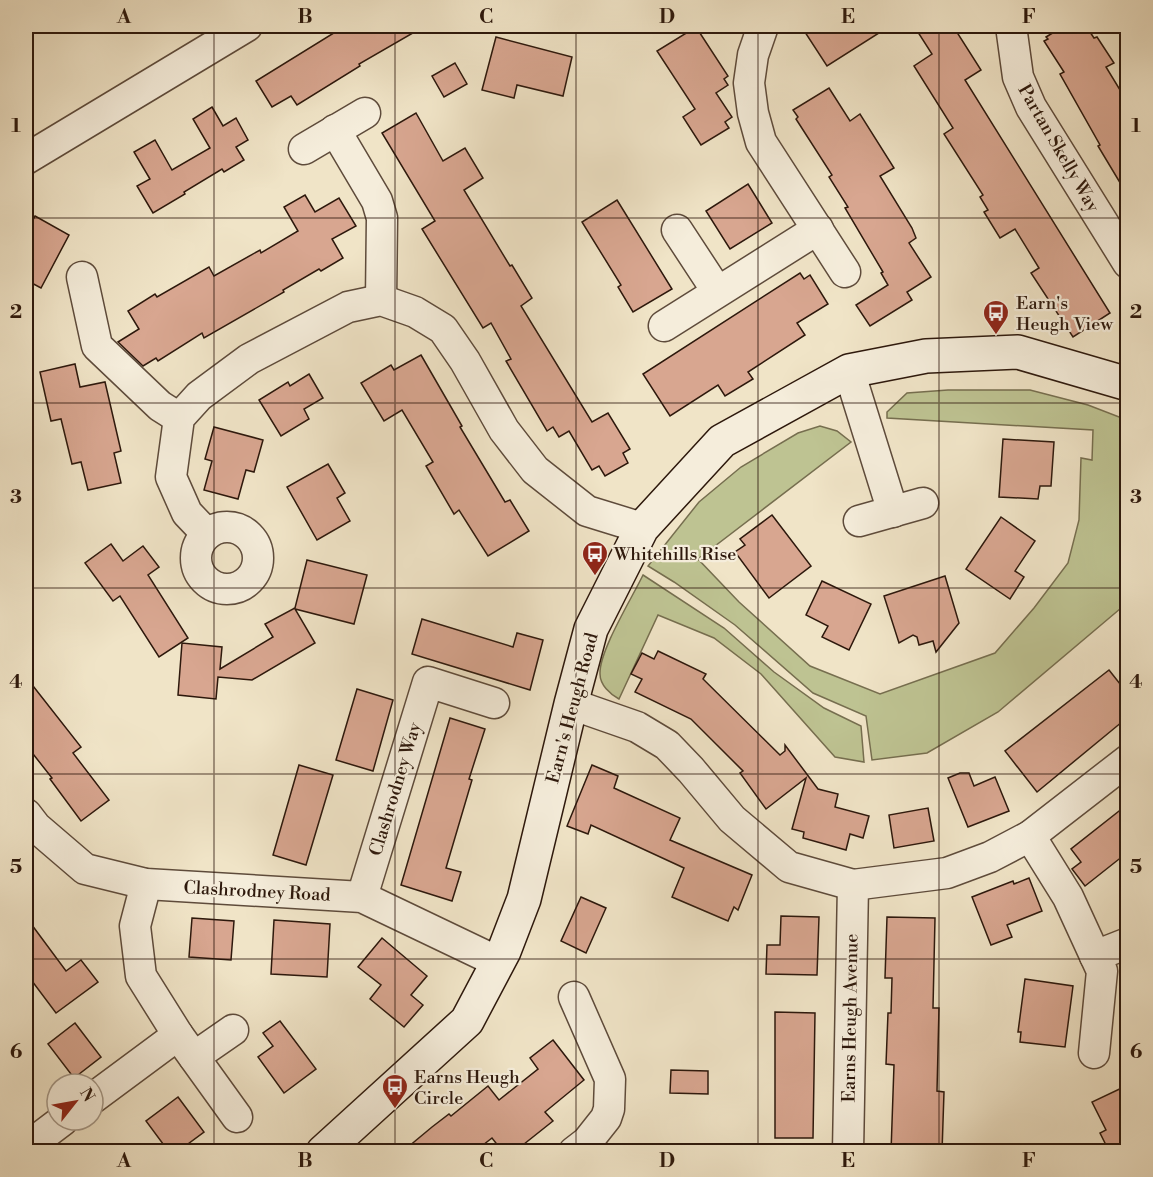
<svg xmlns="http://www.w3.org/2000/svg" width="1153" height="1177" font-family="'Libre Bodoni',serif">
	<style>
		.green { fill: #bec392; stroke: #766e4f; stroke-width: 1.5 }
		.building { fill: #d8a690; stroke: #2d180c; stroke-width: 1.5 }
		.lines { fill: none; stroke-linecap: round; stroke-linejoin: round }
		.street-casing { stroke: #5e4b3b; stroke-width: 33 }
		.secondary-casing { stroke: #2d180c; stroke-width: 36 }
		.street { stroke: #f5eddb; stroke-width: 30 }
		.secondary { stroke: #f5eddb; stroke-width: 33 }
		.grid { fill: none; stroke: #2d180c; stroke-width: 1.5; stroke-opacity: 0.55 }
		.labels { text-anchor: middle; stroke-width: 4.5; stroke-linejoin: round; paint-order: stroke }
		.street-label { font-size: 18px; fill: #2d180c; stroke: #f5eddb }
		.poi-label { font-size: 18px; fill: #2d180c; stroke: #f5eddb; text-anchor: start }
		.neatline { fill: none; stroke: #2d180c; stroke-width: 2 }
		.grid-label { font-size: 20px; text-anchor: middle; font-weight: bold; fill: #2d180c }
	</style>
	<rect width="100%" height="100%" fill="#f0e4c7"/>
	<filter id="stains"><feTurbulence type="fractalNoise" baseFrequency=".00333" numOctaves="4"/><feColorMatrix values="0 0 0 0 .2 0 0 0 0 .09 0 0 0 0 .02 0 0 0 .5 -.17"/></filter>
	<radialGradient id="worn" r=".72"><stop offset=".6" stop-color="#630" stop-opacity="0"/><stop offset="1" stop-color="#630" stop-opacity=".3"/></radialGradient>
	<g class="green">
		<path d="M948,390H1030L1088,405L1127,420V603L998,712L927,753L872,760L866,716L813,693L735,625L674,582L648,566L699,502L741,467L798,433L820,426L837,431L851,442L698,559L739,602L810,666L880,694L995,653L1034,608L1068,563L1079,520L1081,458L1092,460L1093,430L887,418V412L907,393Z"/>
		<path d="M643,575L724,628L774,672L824,708L861,726L864,762L835,757L761,674L714,638L658,615L619,699C610,694 600,685 600,674C599,651 632,598 643,575Z"/>
	</g>
	<g class="building">
		<path d="M345,26H425L359,64L360,66L297,105L291,96L272,107L256,81Z"/>
		<path d="M801,26H890L827,66Z"/>
		<path d="M914,26H953L981,70L965,80L1110,313L1073,337L1031,273L1039,268L1015,229L1000,238L984,212L988,210L980,197L983,195L944,134L953,128L914,66L932,54Z"/>
		<path d="M1064,26H1086L1094,38L1097,37L1114,63L1106,67L1128,103V196L1098,146L1100,145L1060,74L1064,72L1044,41L1048,39L1046,37Z"/>
		<path d="M696,27L728,76L724,79L728,85L716,93L732,117L725,122L729,128L701,145L683,117L695,109L657,51Z"/>
		<path d="M496,37L572,57L563,96L517,85L514,98L482,90Z"/>
		<path d="M455,63L467,84L444,97L432,76Z"/>
		<path d="M829,88L850,121L860,114L894,168L880,176L912,228L916,238L909,243L931,277L907,292L912,300L870,326L856,305L888,285L881,273L883,272L845,208L848,207L829,177L832,175L796,119L798,117L793,110Z"/>
		<path d="M212,107L223,126L236,118L248,140L236,147L244,160L224,172L222,169L184,192L185,194L153,213L137,186L150,179L134,152L155,140L172,170L210,148L193,119Z"/>
		<path d="M416,113L443,161L465,148L483,178L464,190L510,266L512,265L532,298L521,306L592,422L608,413L630,449L623,453L628,463L605,476L599,466L592,470L569,431L559,437L553,427L547,431L506,361L511,359L491,323L483,328L422,229L435,221L382,133Z"/>
		<path d="M748,184L772,223L730,249L706,211Z"/>
		<path d="M305,195L315,212L339,198L356,226L332,239L343,258L321,271L319,269L283,290L284,292L204,338L202,333L158,361L156,358L143,366L118,342L139,329L128,311L155,294L157,297L209,267L214,276L260,250L261,253L298,231L284,207Z"/>
		<path d="M617,200L672,289L633,312L618,287L621,285L582,222Z"/>
		<path d="M35,216L69,235L41,288L26,280V234Z"/>
		<path d="M800,273L804,279L810,275L828,304L797,323L805,335L748,372L753,379L725,396L718,385L670,416L643,374Z"/>
		<path d="M421,355L462,426L460,427L505,502L510,500L529,531L488,556L459,510L454,514L426,466L433,462L402,410L384,421L361,383L391,365L394,370Z"/>
		<path d="M75,364L80,387L105,382L121,451L114,453L121,483L88,490L81,462L72,464L61,419L51,421L40,372Z"/>
		<path d="M309,374L323,398L304,409L309,419L281,436L259,400L288,382L290,386Z"/>
		<path d="M214,427L263,440L254,472L246,470L238,499L204,490L212,461L205,459Z"/>
		<path d="M1003,439L1054,442L1051,486H1040L1038,499L999,497Z"/>
		<path d="M328,464L345,493L337,498L350,521L317,540L287,487Z"/>
		<path d="M772,515L811,566L769,598L735,552L745,545L740,539Z"/>
		<path d="M1001,517L1035,541L1015,571L1024,577L1010,599L966,569Z"/>
		<path d="M111,544L123,561L143,546L159,567L148,575L188,638L159,657L120,596L113,601L85,563Z"/>
		<path d="M307,560L367,575L354,624L295,609L315,643L252,680L218,677L216,699L178,695L182,643L222,647L220,669L273,637L265,624L295,608Z"/>
		<path d="M945,576L959,623L936,652L933,641L919,645L917,637L913,635L899,643L884,596Z"/>
		<path d="M822,581L871,604L849,650L822,637L828,626L806,615Z"/>
		<path d="M422,619L513,647L517,633L543,640L530,690L412,654Z"/>
		<path d="M658,651L706,674L703,679L780,755L785,751V745L818,789L838,794L835,807L869,816L863,838L850,834L846,850L803,838L804,832L792,829L806,778L766,809L740,773L743,771L691,719L635,692L642,679L631,674L642,653L654,659Z"/>
		<path d="M1109,670L1128,694V717L1037,792L1005,751Z"/>
		<path d="M26,677L81,747L73,753L109,800L81,821L50,779L52,778L26,745Z"/>
		<path d="M357,689L393,700L373,771L336,760Z"/>
		<path d="M450,718L485,729L469,779L472,780L446,868L461,872L452,901L401,885Z"/>
		<path d="M299,765L333,775L306,865L273,855Z"/>
		<path d="M592,765L618,776L614,788L680,818L670,840L752,875L738,910L734,907L728,921L672,897L684,868L591,825L588,834L567,826Z"/>
		<path d="M960,773H969L974,786L995,777L1009,811L968,827L948,778Z"/>
		<path d="M1128,804V852L1085,886L1072,869L1081,862L1071,849Z"/>
		<path d="M928,808L934,841L894,848L889,815Z"/>
		<path d="M1029,878L1042,911L1007,925L1012,937L991,945L972,897L1013,881L1014,884Z"/>
		<path d="M581,897L606,908L586,953L561,941Z"/>
		<path d="M781,916L819,917L817,975L766,974L767,945H780Z"/>
		<path d="M26,917L66,971L81,960L98,982L56,1013L26,973Z"/>
		<path d="M887,917L935,918L933,1008H939L937,1091L944,1092L942,1152H891L894,1065L886,1064L888,1013H891L892,978H885Z"/>
		<path d="M192,918L234,921L231,960L189,957Z"/>
		<path d="M274,920L330,924L327,977L271,974Z"/>
		<path d="M382,938L427,976L411,995L423,1005L404,1027L370,999L381,985L358,967Z"/>
		<path d="M1025,979L1073,986L1065,1047L1020,1042L1021,1032H1018Z"/>
		<path d="M775,1012L815,1013L813,1138H775Z"/>
		<path d="M280,1021L316,1069L284,1093L258,1057L273,1046L263,1033Z"/>
		<path d="M75,1023L101,1057L74,1078L48,1044Z"/>
		<path d="M553,1040L584,1080L545,1112L553,1121L514,1152H503L492,1138L474,1152H402L432,1127L449,1114L451,1116L488,1086L499,1100L538,1069L530,1058Z"/>
		<path d="M671,1070L708,1071V1094L670,1093Z"/>
		<path d="M1128,1085V1152H1116L1115,1148L1109,1151L1100,1133L1106,1130L1092,1102Z"/>
		<path d="M178,1097L204,1132L177,1152H169L146,1121Z"/>
	</g>
	<g class="lines">
		<defs>
			<g id="street">
				<path d="M763,26L753,55L749,83L753,113L761,142L845,272"/>
				<path d="M1011,26L1018,77L1031,107L1128,263"/>
				<path d="M335,130L377,201L382,218L381,300"/>
				<path d="M304,149L365,113"/>
				<path d="M26,159L247,26"/>
				<path d="M677,230L717,291"/>
				<path d="M82,277L97,346L160,406L179,418"/>
				<path d="M664,326L818,229"/>
				<path d="M849,371L893,512"/>
				<path d="M859,521L923,503"/>
				<circle cx="227" cy="558" r="31"/>
				<path d="M207,534L187,513L171,477L179,418L199,396L249,359L348,307L381,300L415,312L443,329L465,361L504,430L535,470L587,511L642,528"/>
				<path d="M571,704L637,727L667,745L691,770L732,819L789,867L853,885L947,873L990,857L1030,836L1128,760"/>
				<path d="M26,814L36,827L85,869L146,884L362,897L498,962"/>
				<path d="M1030,836L1068,897L1102,971L1094,1053"/>
				<path d="M146,884L135,926L141,976L178,1035L237,1117"/>
				<path d="M362,897L428,682L494,703"/>
				<path d="M1095,956L1128,943"/>
				<path d="M194,1057L233,1030"/>
				<path d="M93,1098L178,1035"/>
				<path d="M26,1148L63,1120"/>
				<path d="M574,1152L587,1142L606,1118L609,1109L610,1079L574,997"/>
				<path d="M848,1152L853,885"/>
			</g>
			<path id="secondary" d="M323,1152L467,1021L504,951L524,899L571,704L591,629L642,528L722,441L849,371L926,356L1018,352L1128,384"/>
		</defs>
		<use href="#street" class="street-casing"/>
		<use href="#secondary" class="secondary-casing"/>
		<use href="#street" class="street"/>
		<use href="#secondary" class="secondary"/>
	</g>
	<path class="grid" d="M214,26V1152M395,26V1152M576,26V1152M758,26V1152M939,26V1152M26,218H1128M26,403H1128M26,588H1128M26,774H1128M26,959H1128"/>
	<defs>
		<symbol id="bus-pin" viewBox="-11 -11 22 30"><path d="M0 17L-7.5 6A9.5 9.5 0 1 1 7.5 6Z" fill="#8f2418" stroke="#f5eddb"/><path d="M-5-6H5V4H4V6H2V4H-2V6H-4V4H-5ZM-3.5-4V0h7V-4ZM-3.5 1.2v1.5H-2V1.2ZM2 1.2v1.5H3.5V1.2Z" fill="#fff"/></symbol>
	</defs>
	<g fill-rule="evenodd">
		<use href="#bus-pin" x="981" y="298" width="30" height="40"/>
		<use href="#bus-pin" x="580" y="539" width="30" height="40"/>
		<use href="#bus-pin" x="380" y="1072" width="30" height="40"/>
	</g>
	<g class="labels">
		<g class="street-label">
			<text transform="translate(1059 148) rotate(60)" y="6">Partan Skelly Way</text>
			<text transform="translate(572 708) rotate(-75)" y="6">Earn's Heugh Road</text>
			<text transform="translate(395 789) rotate(-73)" y="6">Clashrodney Way</text>
			<text transform="translate(257 891) rotate(3)" y="6">Clashrodney Road</text>
			<text transform="translate(850 1018) rotate(-89)" y="6">Earns Heugh Avenue</text>
		</g>
		<g class="poi-label">
			<text x="1016" y="309">Earn's<tspan x="1016" dy="21">Heugh View</tspan></text>
			<text x="614" y="560">Whitehills Rise</text>
			<text x="414" y="1083">Earns Heugh<tspan x="414" dy="21">Circle</tspan></text>
		</g>
	</g>
	<rect width="1153" height="1177" fill="none" stroke="#f0e4c7" stroke-width="66"/>
	<g transform="translate(75 1102) rotate(59)"><circle r="28" fill="#f5eddb" stroke="#a59888" stroke-width="1.5"/>
	<path d="M0-4.5L10 22L0 15L-10 22Z" fill="#8f2418"/>
	<text y="-9" font-size="16" font-weight="bold" text-anchor="middle" fill="#2d180c">N</text>
	</g>
	<rect x="33" y="33" width="1087" height="1111" class="neatline"/>
	<g class="grid-label">
		<text x="124" y="23">A</text>
		<text x="305" y="23">B</text>
		<text x="486" y="23">C</text>
		<text x="667" y="23">D</text>
		<text x="848" y="23">E</text>
		<text x="1029" y="23">F</text>
		<text x="16" y="132">1</text>
		<text x="1136" y="132">1</text>
		<text x="16" y="318">2</text>
		<text x="1136" y="318">2</text>
		<text x="16" y="503">3</text>
		<text x="1136" y="503">3</text>
		<text x="16" y="688">4</text>
		<text x="1136" y="688">4</text>
		<text x="16" y="873">5</text>
		<text x="1136" y="873">5</text>
		<text x="16" y="1058">6</text>
		<text x="1136" y="1058">6</text>
		<text x="124" y="1167">A</text>
		<text x="305" y="1167">B</text>
		<text x="486" y="1167">C</text>
		<text x="667" y="1167">D</text>
		<text x="848" y="1167">E</text>
		<text x="1029" y="1167">F</text>
	</g>
	<rect width="100%" height="100%" filter="url(#stains)"/>
	<rect width="100%" height="100%" fill="url(#worn)"/>
</svg>
